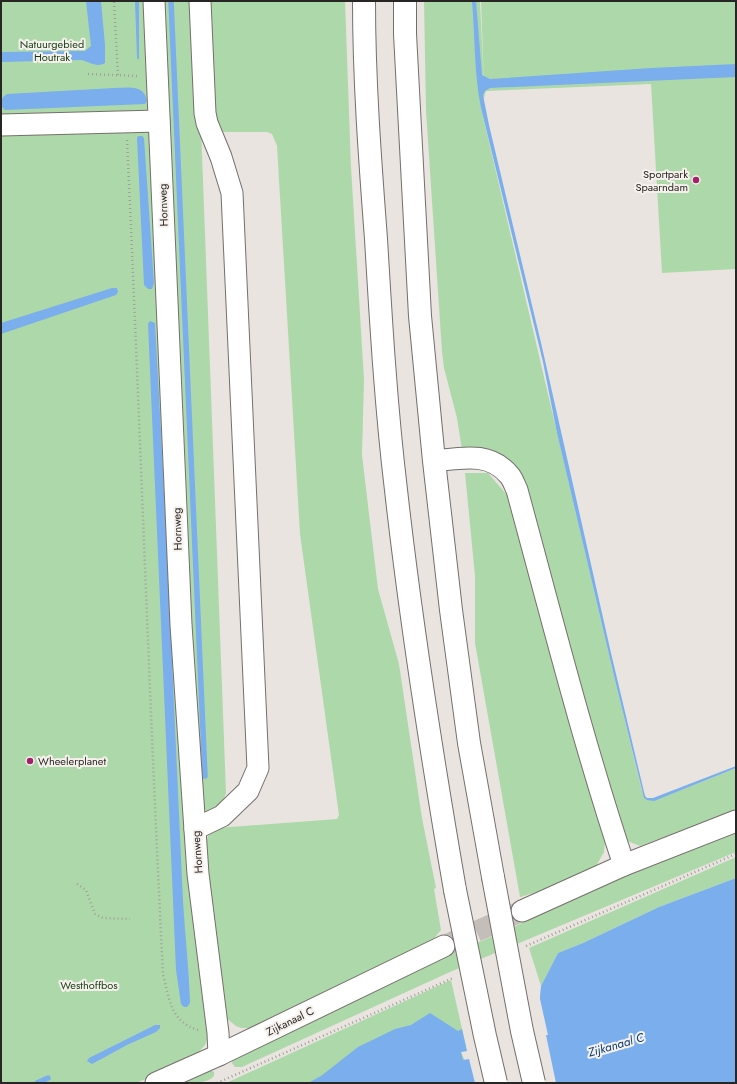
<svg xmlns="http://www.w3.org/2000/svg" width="737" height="1084" font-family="Jost,sans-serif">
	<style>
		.green { fill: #add9aa }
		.water { fill: #7aaeec }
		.pier { fill: #eae4e0 }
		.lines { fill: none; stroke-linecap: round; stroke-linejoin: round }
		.stream { stroke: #7aaeec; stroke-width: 5.5 }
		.minor-tunnel { stroke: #c3beba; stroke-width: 21; stroke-dasharray: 21 10; stroke-linecap: butt }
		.minor-casing { stroke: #756f6c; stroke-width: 23 }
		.highway-casing { stroke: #756f6c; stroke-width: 24 }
		.path { stroke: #a19d9a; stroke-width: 2.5; stroke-dasharray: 1 3; stroke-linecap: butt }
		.minor { stroke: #fff; stroke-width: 21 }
		.highway { stroke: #fff; stroke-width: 22 }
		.highway-bridge-casing { stroke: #756f6c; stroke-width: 24; stroke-linecap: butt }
		.highway-bridge { stroke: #fff; stroke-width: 22 }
		.poi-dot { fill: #a5206b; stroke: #f7f1ed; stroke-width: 1.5 }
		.labels { text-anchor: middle; stroke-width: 4; stroke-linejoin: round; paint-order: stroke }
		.park-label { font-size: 11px; fill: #123b12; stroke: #f7f1ed }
		.poi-label { font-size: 11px; fill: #282624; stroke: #f7f1ed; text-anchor: end }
		.street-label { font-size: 11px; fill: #282624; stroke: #f7f1ed }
		.water-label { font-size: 12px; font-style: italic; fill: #063e76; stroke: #f7f1ed }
	</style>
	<rect width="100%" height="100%" fill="#eae4e0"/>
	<g class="green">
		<path d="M1,1H148L149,111L1,120Z"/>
		<path d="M162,1H194L201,127L226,793C223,804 216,809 206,814L202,812L191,655Z"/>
		<path d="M207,1H345L351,167L364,379L362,455L378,589L399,664L422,818L436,888L434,889L441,930L432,941L252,1028H241L236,1026L226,1018L215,960L206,842C208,835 210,832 216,828L337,819L339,815L300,534L277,146L272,134L267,132H221L216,126Z"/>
		<path d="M424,1H480L484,85L481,1H736V269L662,273L651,84L486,91L481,108L615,680L642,791L647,800H655L736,768V810L640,846L625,840L524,487L462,450L457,418L444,368L442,352L426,111Z"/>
		<path d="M140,127L151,133L210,1020L208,1038L205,1045L198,1053L163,1072L136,1083H1V131Z"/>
		<path d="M465,473H488L508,496L606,830L604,852L595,868L551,888L520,897L475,643V576Z"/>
		<path d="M736,828V852L450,972L242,1067H235L232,1063L233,1058L446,954L484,940L522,923L535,913Z"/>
		<path d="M736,857V878L659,907L583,943L558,953L541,986L529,948Z"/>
		<path d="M451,980L467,1051L461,1052L475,1083H226Z"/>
		<path d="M210,1070L214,1072C217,1084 188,1083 178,1083Z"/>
	</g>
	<g class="water">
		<path d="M86,1H101L105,45V63C96,68 90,62 82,60L1,62V52L85,51L91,46Z"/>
		<path d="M135,1H139V60L137,58Z"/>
		<path d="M472,1H476L482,75L490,79L651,68L736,64V77L490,88L485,91L483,95L489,125L542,347L611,653L645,796L647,798H653L736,766V768L654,801L647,800L644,798L615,680L557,433L543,362L481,108C474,73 475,36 472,1Z"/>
		<path d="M114,88C128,88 144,84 147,101L145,104L5,110L1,106C1,100 2,97 7,94Z"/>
		<path d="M138,136H142L144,138L154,283L152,289H148L144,285L137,138Z"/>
		<path d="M112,288H117L118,292L116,295L1,334V323Z"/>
		<path d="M150,321L155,323C166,515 174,708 183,901C185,935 189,969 190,1003L187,1007H184L181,1004L176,970L148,324Z"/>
		<path d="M736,878V1083H480L539,1007L541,986L558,953L583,943L659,907Z"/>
		<path d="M430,1013L458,1031L462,1029L467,1051L461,1052L463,1060L469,1059L475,1083H308L321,1076L358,1047L395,1029L411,1025Z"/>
		<path d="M155,1025H160V1028L156,1032L127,1045L92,1064L87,1061L89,1058Z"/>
	</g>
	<path class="pier" d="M538,990L548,1035H546L556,1083H478L465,1026L537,1005Z"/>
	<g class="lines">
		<g class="stream">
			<path d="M171,1L205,776"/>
			<path d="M37,1083L48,1078"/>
		</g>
		<path class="minor-tunnel" d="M448,944L522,911"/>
		<defs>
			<g id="minor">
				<path d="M154,1L181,625L198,874L218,1033L219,1055"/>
				<path d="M1,125L159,121"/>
				<path d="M434,461C462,458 490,451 510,476C513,480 515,486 517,490C551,615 583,742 624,865"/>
				<path d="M195,829L222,816L248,791L258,768L232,193L221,157L207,123L205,113L200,1"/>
				<path d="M522,911L624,865L736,821"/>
				<path d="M156,1083L219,1055L444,946"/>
			</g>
			<g id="highway">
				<path d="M364,1C364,80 370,160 376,239C381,323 386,407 396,490C411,624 432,757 455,890"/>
				<path d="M405,1V34L420,316L434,461L451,610L469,743L493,877"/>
			</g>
		</defs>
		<use href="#minor" class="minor-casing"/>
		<use href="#highway" class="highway-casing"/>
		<g class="path">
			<path d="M114,2L118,75"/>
			<path d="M88,74L137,76"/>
			<path d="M127,140C140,419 149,697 163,975C170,1000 170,1021 198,1030"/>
			<path d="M77,884L86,890L95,914L103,918L130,919"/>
			<path d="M526,946L736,854"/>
			<path d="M217,1083L453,978"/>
		</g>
		<use href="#minor" class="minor"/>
		<use href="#highway" class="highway"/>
		<defs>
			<g id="highway-bridge">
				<path d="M493,877L522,1031L534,1083"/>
				<path d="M455,890L485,1036L496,1083"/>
			</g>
		</defs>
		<use href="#highway-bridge" class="highway-bridge-casing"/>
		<use href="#highway-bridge" class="highway-bridge"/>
	</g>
	<g class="poi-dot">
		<circle cx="696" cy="180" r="4"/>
		<circle cx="30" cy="761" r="4"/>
	</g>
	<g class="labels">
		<g class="park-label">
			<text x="52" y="48">Natuurgebied<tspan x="52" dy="13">Houtrak</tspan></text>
			<text x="89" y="989">Westhoffbos</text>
		</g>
		<g class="poi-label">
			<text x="688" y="178">Sportpark<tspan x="688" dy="13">Spaarndam</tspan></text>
			<text x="38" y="765" text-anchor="start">Wheelerplanet</text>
		</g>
		<g class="street-label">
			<text transform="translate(163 205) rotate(-92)" y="4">Hornweg</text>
			<text transform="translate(177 529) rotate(-92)" y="4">Hornweg</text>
			<text transform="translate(197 852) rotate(-94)" y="4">Hornweg</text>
			<text transform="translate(290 1021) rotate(-26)" y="4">Zijkanaal C</text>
		</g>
		<g class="water-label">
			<text transform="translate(616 1045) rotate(-16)" y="4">Zijkanaal C</text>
		</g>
	</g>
	<rect width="737" height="1084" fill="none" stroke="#282624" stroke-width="4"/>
</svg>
